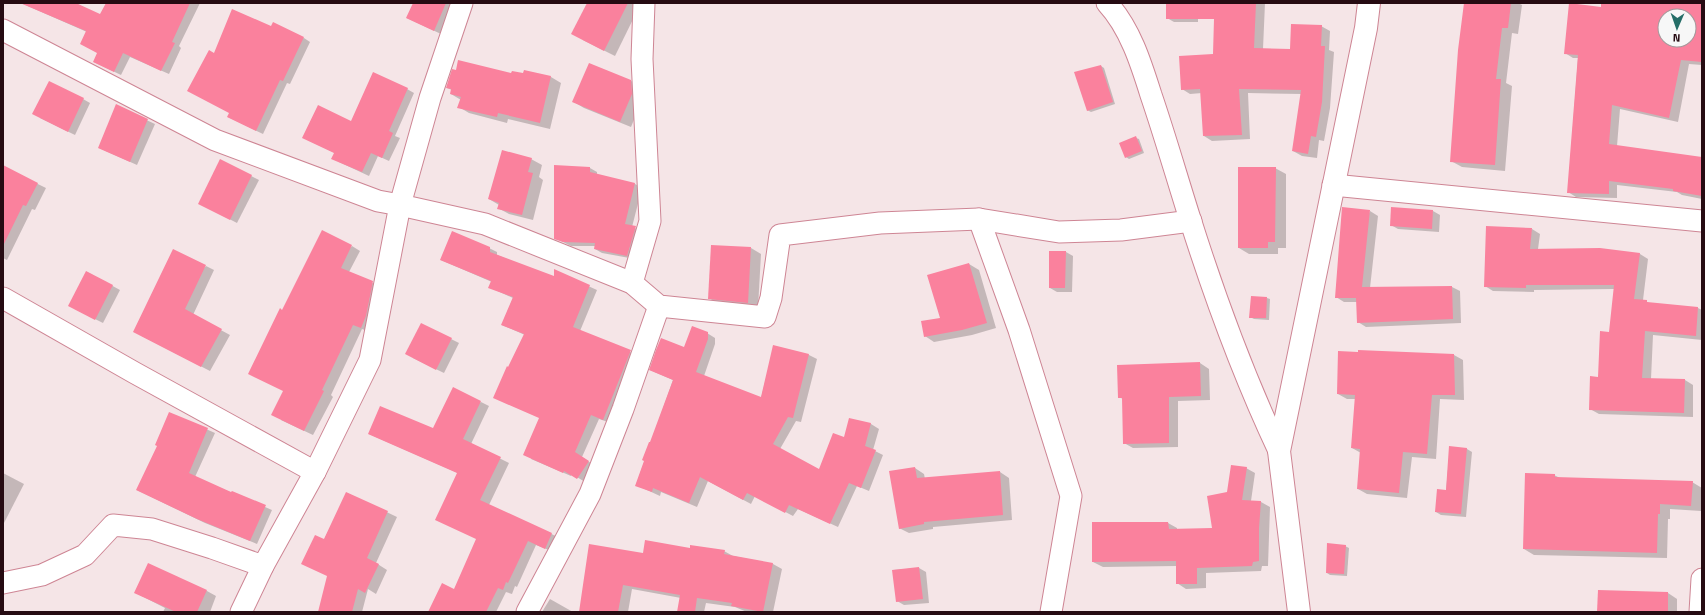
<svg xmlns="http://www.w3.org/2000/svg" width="1705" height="615" font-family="'Titillium Web',sans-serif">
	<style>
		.shadow { fill: #0003; fill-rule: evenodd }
		.building { fill: #fa819d; fill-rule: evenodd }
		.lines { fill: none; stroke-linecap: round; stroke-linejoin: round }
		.street-casing { stroke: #ce8594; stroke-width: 23 }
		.secondary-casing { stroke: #ce8594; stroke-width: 24 }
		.street { stroke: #fff; stroke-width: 21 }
		.secondary { stroke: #fff; stroke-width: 22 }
	</style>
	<rect width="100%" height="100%" fill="#f5e5e7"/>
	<g class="shadow">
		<path d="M21,3H77V4L100,16L107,3H200L179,46L181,48L169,74L130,57L121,75L94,62L98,53L87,32Z"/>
		<path d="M414,3H455L441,34L407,18Z"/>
		<path d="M588,3H641L615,56L583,40Z"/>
		<path d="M1167,3H1198V22H1174L1167,18Z"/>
		<path d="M1220,3H1265L1263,49L1291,50L1321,26L1330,31L1329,50L1334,52L1330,108L1324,141L1319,140L1317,158L1302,156L1293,151L1302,94L1248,93L1250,139L1212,141L1204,136L1202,93L1190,94L1182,89L1214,55Z"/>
		<path d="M1465,3H1518L1522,5L1518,34L1512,33L1506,83L1512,86L1505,171L1462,167L1451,161Z"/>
		<path d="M1602,3H1702V65L1689,64L1678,122L1620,109L1617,146L1702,158V199L1682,195L1677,192L1617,185V198L1576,197L1568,192L1578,58H1573L1565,53L1602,8ZM1665,16H1689V40H1665Z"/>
		<path d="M304,38L310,42L290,84L287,83L263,134L228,117L230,113L214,54Z"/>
		<path d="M1101,66L1104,68L1115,104L1091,112L1087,110Z"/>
		<path d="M525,71L551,77L561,83L550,129L508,119L507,123L469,113L459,107L461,100L451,94L452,90L447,88L512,74H524Z"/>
		<path d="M631,81L641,87L642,100L631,127L584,108L574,102Z"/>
		<path d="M407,89L414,93L395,136L400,138L389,161L378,156L369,176L339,162L335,153L310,141L351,123Z"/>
		<path d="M83,99L90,103L75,135L40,118Z"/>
		<path d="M116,106L155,124L137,165L99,148Z"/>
		<path d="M1136,138L1139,139L1144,153L1129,159L1126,157Z"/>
		<path d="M531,159L542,165L539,177L543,180L533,220L509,214L498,208L499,205L489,199Z"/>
		<path d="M220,160L259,180L237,223L206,207Z"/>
		<path d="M3,167L46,188L35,210L32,209L7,260L3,258Z"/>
		<path d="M590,168L597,172V175L635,184L642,188L632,227L642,231L635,259L602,253L595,249L596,246H571L555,238Z"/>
		<path d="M1275,168L1286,174V248H1278V254H1249L1239,248Z"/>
		<path d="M1370,211L1378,216L1370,288L1452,287L1460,291L1461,323L1366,327L1358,322L1357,302H1344L1336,297Z"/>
		<path d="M1433,211L1440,215L1439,232L1398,229L1391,225Z"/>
		<path d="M1532,229L1540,234L1538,249H1600L1640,254L1648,259L1643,300L1651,304L1698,308L1702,310V340L1653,335L1651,379L1685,380L1693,385V417L1599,414L1590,409L1610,333L1615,289L1534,290V292L1493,291L1485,286Z"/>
		<path d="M352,246L360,251L349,272L381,287L370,332L362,329L331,395L333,397L313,435L281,420L284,391L283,311Z"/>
		<path d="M489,248L497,252V255L554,278L555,271L597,290L580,331L637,355L611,423L599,419L582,457L595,466L585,482L572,474L571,476L531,459L540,418L509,368L525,335L502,325L513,298L489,287L492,282L441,260Z"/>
		<path d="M751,248L761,254L758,308L719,304L709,298Z"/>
		<path d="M1066,252L1073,256L1072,292H1057L1050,288Z"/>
		<path d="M969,264L979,270L996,328L972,335L934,342L925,336L941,319Z"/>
		<path d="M206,266L214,270L193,315L230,335L210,371L142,336Z"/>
		<path d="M87,272L120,290L103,323L77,310Z"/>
		<path d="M1267,298L1270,299L1269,320L1254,319L1250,317Z"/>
		<path d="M421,324L459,343L444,373L413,358Z"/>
		<path d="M707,333L715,338V344L704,376L761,398L774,347L809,355L817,359L801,422L796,421L780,449L819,470L845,439L850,419L871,424L879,429L873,450L883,455L869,491L857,486L838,527L798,509L793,516L755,496L751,504L708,481L697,507L661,492L660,496L636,485L673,380L650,370Z"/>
		<path d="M1454,355L1463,360L1464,400L1440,399L1436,459L1412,457L1407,498L1367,494L1358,489L1361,453L1352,448L1356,399H1347L1338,394Z"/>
		<path d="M1200,363L1209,369L1210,400L1178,401V447L1133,448L1124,443L1123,399L1119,397Z"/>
		<path d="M481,402L489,406L471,444L509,463L489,505L560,538L554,552L536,545L517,587L515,586L512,594L506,592L496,612H429L455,590L477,539L458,473L369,434L434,429Z"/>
		<path d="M170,413L215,433L195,477L272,510L257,544L205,523L137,490L158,446Z"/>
		<path d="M1450,447L1467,449L1472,452L1466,517L1441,515L1436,512L1446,491Z"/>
		<path d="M915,468L924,474L925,479L1000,472L1009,478L1012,520L933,527V529L909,533L899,528Z"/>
		<path d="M1246,468L1255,473L1251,501L1261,502L1270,507L1268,566H1262L1261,571L1206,573V588L1186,589L1177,583V566L1103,567L1093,562V523H1168L1177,528V530L1213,529L1228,493Z"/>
		<path d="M3,473L24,484L3,525Z"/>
		<path d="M1554,475L1560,478L1692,482L1702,488L1701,511L1670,509V519H1668L1667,558L1534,555L1524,549Z"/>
		<path d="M347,493L397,517L376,563L387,570L376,594L368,589L362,612H319L328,576L324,540Z"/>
		<path d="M1345,546L1349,548L1347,576L1330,575L1327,573Z"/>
		<path d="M691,549L724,551L733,556L773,564L782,569L773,612H747L735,607L706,603L704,612H678L681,598L632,589L628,612H580L644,554Z"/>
		<path d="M919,568L926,572L929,603L904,605L897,601L893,570Z"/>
		<path d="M207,591L216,596L210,612H163L165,608L138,594Z"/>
		<path d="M1668,593L1677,599V612H1598Z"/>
		<path d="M550,599L573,612H542Z"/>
	</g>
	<g class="building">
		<path d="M20,3H76L100,14L106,3H190L172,42L175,43L161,71L123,53L114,72L93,62L97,53L80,44L86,31Z"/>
		<path d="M413,3H446L434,31L406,18Z"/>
		<path d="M587,3H628L604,51L571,34Z"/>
		<path d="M1166,3H1256L1254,48L1290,49L1291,24L1322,25L1321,46H1325L1322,102L1316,137L1311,136L1308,154L1292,151L1301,90L1239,89L1242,135L1203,136L1200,89L1181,90L1179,56L1213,54L1214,19H1166Z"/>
		<path d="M1464,3H1511L1508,28H1502L1496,79H1501L1495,165L1450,162L1458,50Z"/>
		<path d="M1569,3L1601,7V3H1702V62L1681,60L1669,118L1612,105L1609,144L1702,157V196L1673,191V189L1609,181V194L1567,193L1578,55L1564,54ZM1665,16H1689V40H1665Z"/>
		<path d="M232,9L271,26L273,22L304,37L283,81L280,80L256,131L227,117L229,113L187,91L209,50L214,53Z"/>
		<path d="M458,60L511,73L512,71L523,73L524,70L551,76L540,123L498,113L497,117L457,108L461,97L450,94L451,89L446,88L452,69L456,70Z"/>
		<path d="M589,63L631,80L632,94L620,122L572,102Z"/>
		<path d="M1101,65L1113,102L1087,111L1074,72Z"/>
		<path d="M373,72L408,88L389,131L393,133L382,158L371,153L362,172L331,159L334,153L302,138L318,105L351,121Z"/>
		<path d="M49,81L84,98L68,132L32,114Z"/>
		<path d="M116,104L148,119L130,162L98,148Z"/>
		<path d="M1136,136L1142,151L1125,158L1119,143Z"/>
		<path d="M502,150L532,158L528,172L533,173L522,215L497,209L499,203L488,199Z"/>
		<path d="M220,159L252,175L230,220L198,204Z"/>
		<path d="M3,165L38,183L26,206L23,205L3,246Z"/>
		<path d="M554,165L590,167V172L635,183L625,224L636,226L627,256L594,249L595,243L563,242L554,239Z"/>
		<path d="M1238,167H1276L1275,242H1268V248H1238Z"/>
		<path d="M1342,207L1370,210L1362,287L1452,286L1453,319L1357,323L1356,298H1335Z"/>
		<path d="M1391,207L1433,210L1432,229L1390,226Z"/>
		<path d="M1486,226L1532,228L1530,249L1600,248L1640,253L1634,299L1647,300V302L1698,307L1696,336L1645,331L1642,378L1685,379L1684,413L1589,410L1590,376L1598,377L1600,331L1609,332L1614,285H1526V288L1484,287Z"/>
		<path d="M322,230L352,245L341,268L373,281L366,316L361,328L353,325L322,390L324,391L304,431L271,415L283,391L248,374L280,308L282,310Z"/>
		<path d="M452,231L490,247V252L554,276V269L590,285L573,327L631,350L603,420L591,415L575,452L589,461L577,479L564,471L563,473L523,455L539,418L493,398L507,366L508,367L524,334L501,325L513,297L488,288L491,281L440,260Z"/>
		<path d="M711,245L751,247L748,303L708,299Z"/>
		<path d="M173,249L206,265L185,309L222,329L201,367L133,332Z"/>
		<path d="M1049,251H1066L1065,288H1049Z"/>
		<path d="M969,263L987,323L962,330L924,337L921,321L940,318L927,275Z"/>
		<path d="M86,271L113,285L95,320L68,306Z"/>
		<path d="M1251,296L1267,297L1266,318H1249Z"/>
		<path d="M421,323L452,338L436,370L405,354Z"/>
		<path d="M692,326L708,332V339L696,372L761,397L773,345L809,354L793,418L788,417L773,444L819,469L833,433L844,437L849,418L871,423L865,446L876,450L861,488L849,483L830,524L789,505L785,513L747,493L743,500L700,477L689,503L653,488L652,492L635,486L644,461L642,460L649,442H650L673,380L649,370L656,350L661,338L684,347Z"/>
		<path d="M1358,350L1454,354L1455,395H1432L1427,454L1403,452L1399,493L1357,489L1360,449L1351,448L1355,395L1337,394L1338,351L1358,352Z"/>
		<path d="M1200,362L1201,396L1169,397V443L1123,444L1122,398H1118L1117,365Z"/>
		<path d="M453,387L481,401L463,439L501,457L480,500L552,533L545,549L528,541L508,583L506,582L503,590L498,588L486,612H428L442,583L454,589L476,539L435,520L457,473L368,434L380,406L433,428Z"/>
		<path d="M169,412L208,428L189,473L231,492L232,491L266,505L250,541L197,519L136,490L157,446L155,445Z"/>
		<path d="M1449,446L1467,448L1461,514L1435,512L1437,489L1446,490Z"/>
		<path d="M1231,465L1247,467L1242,500L1261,501L1259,528V561L1253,562L1252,566L1197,568V584H1176V561L1092,562V522H1168L1169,529L1212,528L1207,496L1227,492Z"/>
		<path d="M915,467L917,478L1000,471L1003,515L924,522V524L899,529L889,471Z"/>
		<path d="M1525,473L1555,474V477L1693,481L1691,506L1660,504V514H1658L1657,553L1523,549Z"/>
		<path d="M346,492L388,511L367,558L379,564L365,593L358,589L352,612H318L327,576L301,564L315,535L324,539Z"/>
		<path d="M645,540L690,548V545L725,550L724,554L773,563L763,612L731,606L732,603L697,598L695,612H677L680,595L623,585L618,612H579L589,544L643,553Z"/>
		<path d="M1327,543L1346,545L1344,574L1326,573Z"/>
		<path d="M148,563L207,590L197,612H176L134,593Z"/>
		<path d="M919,567L923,599L896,602L892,570Z"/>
		<path d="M1598,590L1668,592V612H1597Z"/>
	</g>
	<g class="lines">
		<defs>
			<g id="street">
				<path d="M1107,3C1130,28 1141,63 1151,95C1165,136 1177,178 1190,219C1215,298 1244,377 1279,451"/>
				<path d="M3,30L215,140L378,201L400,205L485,224L632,283L659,306L765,317L771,298L780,235L880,223L979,219L1059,232L1121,230L1191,221"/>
				<path d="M1333,185L1702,221"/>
				<path d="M979,219L1019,330L1071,496L1051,612"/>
				<path d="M632,283L650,221L642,59L644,3"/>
				<path d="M3,298L135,373L315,472"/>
				<path d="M3,583L42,575L85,555L113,525L152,529L212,548L263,566"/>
				<path d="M241,612L263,566L315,472L370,360L400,205L430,98L462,3"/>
				<path d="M527,612L590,494L623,409L659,306"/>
				<path d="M1700,612L1702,579"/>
			</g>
			<path id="secondary" d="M1299,612L1279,451L1366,28L1369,3"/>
		</defs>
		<use href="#street" class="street-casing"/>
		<use href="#secondary" class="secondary-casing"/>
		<use href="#street" class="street"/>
		<use href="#secondary" class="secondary"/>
	</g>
	<rect width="1705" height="615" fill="none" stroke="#260b12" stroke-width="8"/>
	<g transform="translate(1677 28) rotate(182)"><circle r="19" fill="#f7f7f7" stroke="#a3999b"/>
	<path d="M0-3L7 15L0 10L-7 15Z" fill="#246d67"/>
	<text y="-6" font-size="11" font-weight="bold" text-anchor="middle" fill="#260b12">N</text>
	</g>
</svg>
